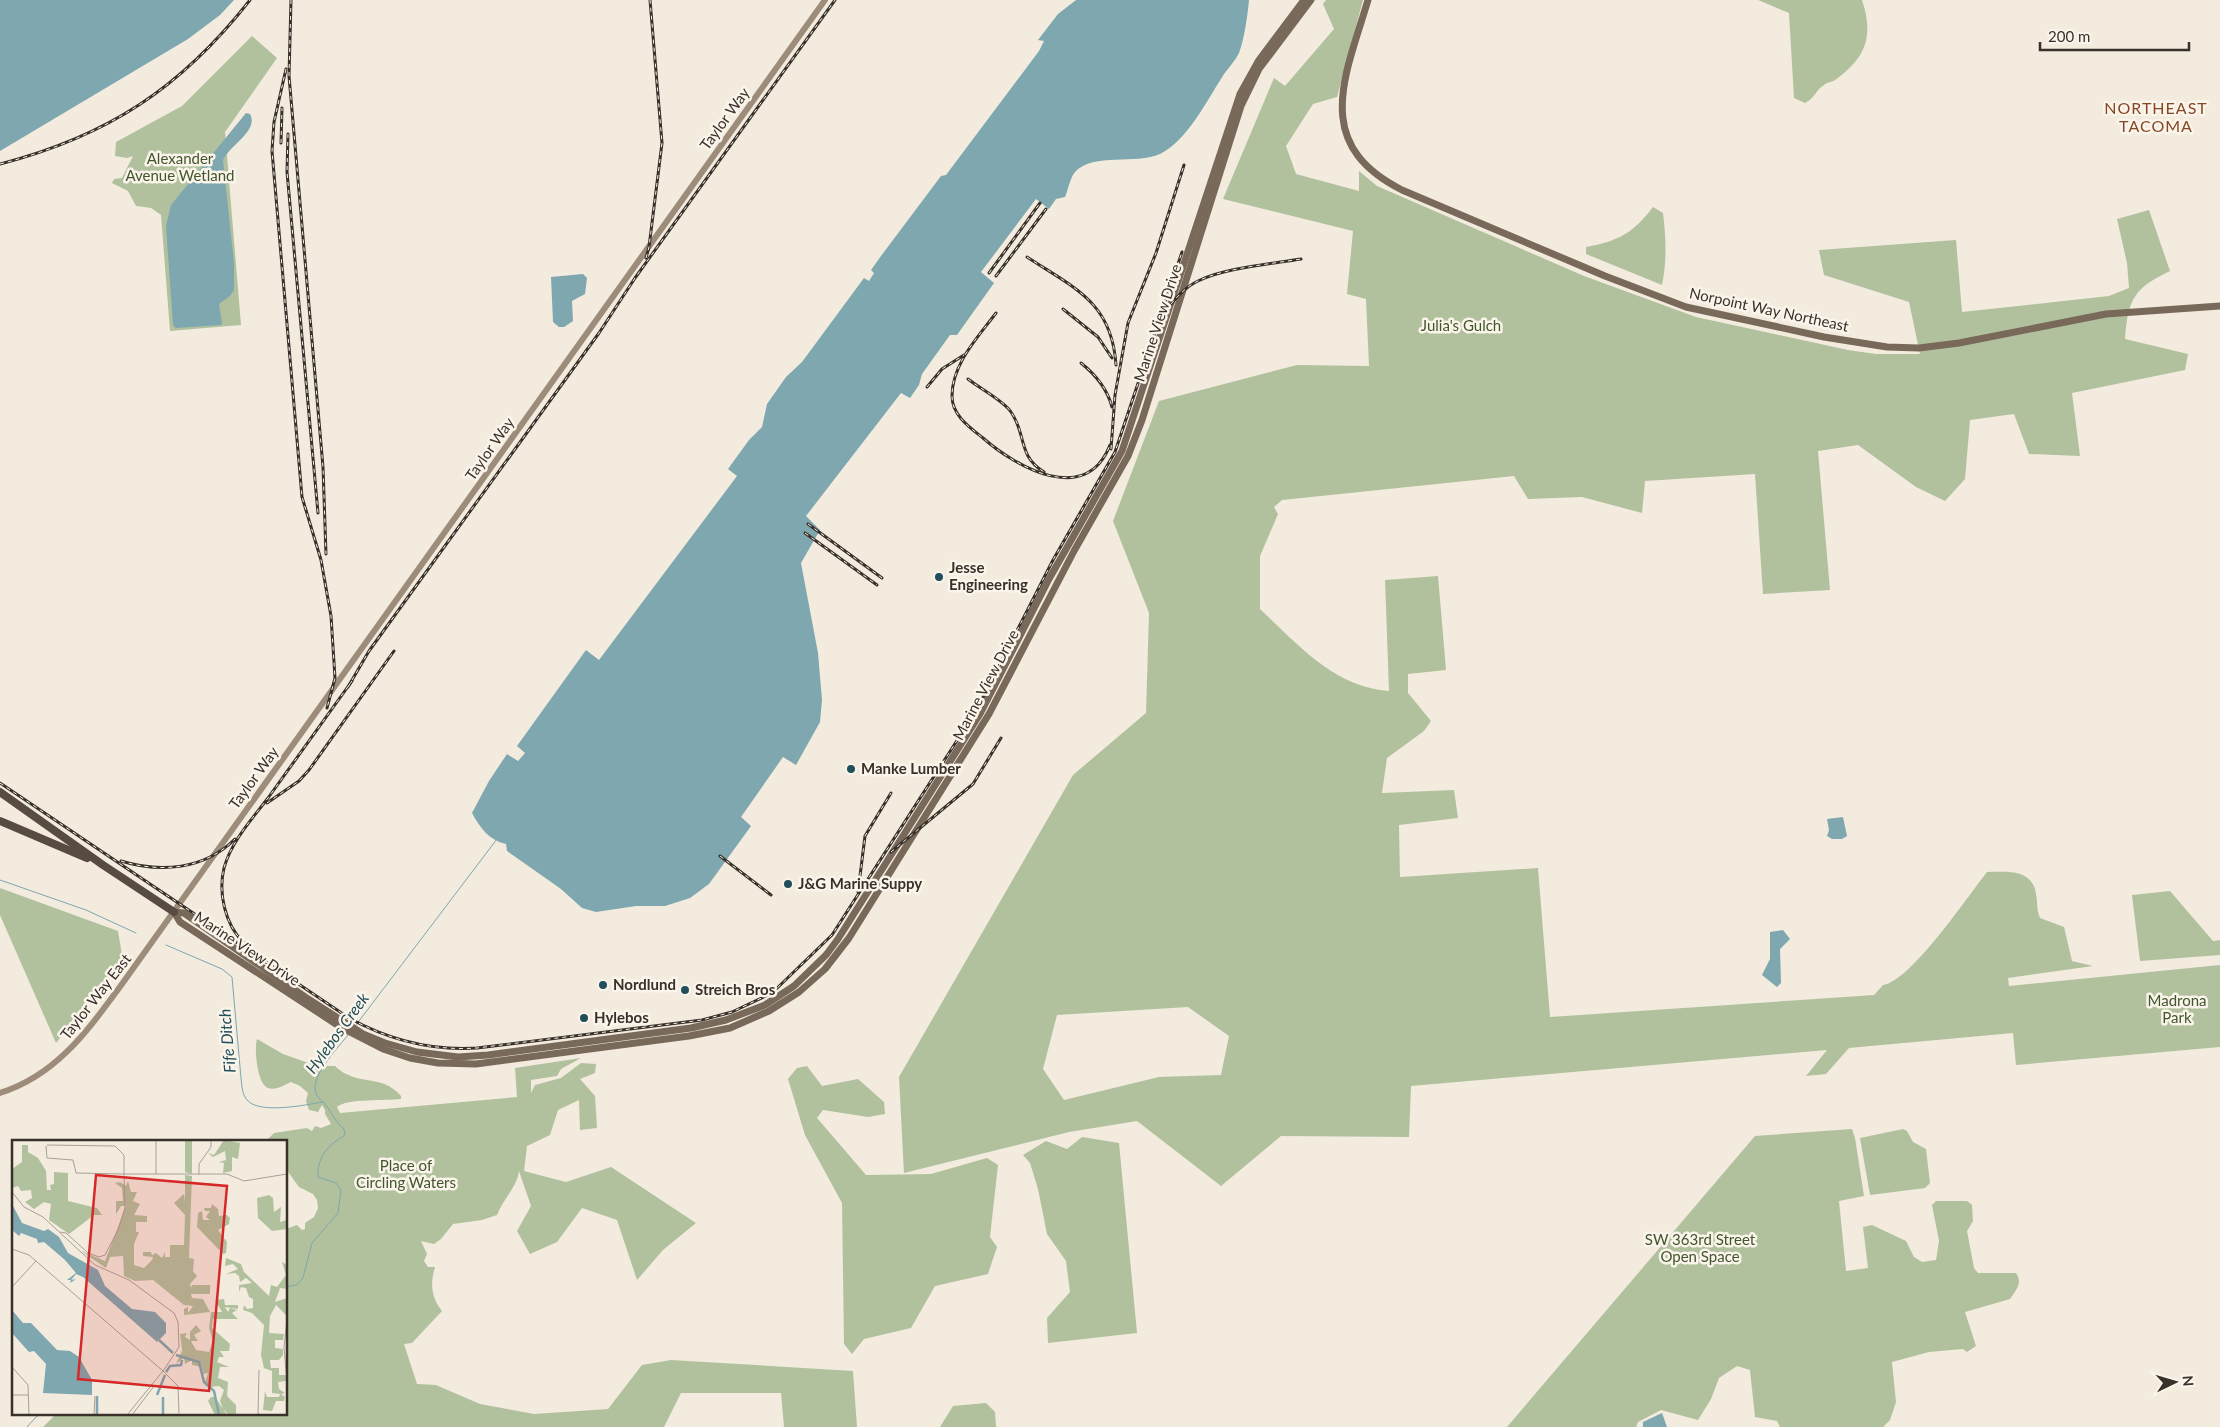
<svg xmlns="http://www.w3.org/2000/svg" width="2220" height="1427" font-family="Lato,sans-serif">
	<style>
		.green { fill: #b1c19e; fill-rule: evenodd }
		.water { fill: #7ea7af }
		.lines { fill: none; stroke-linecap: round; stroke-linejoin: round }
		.stream { stroke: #7ea7af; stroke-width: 1 }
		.secondary { stroke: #9e8c7b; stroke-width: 6 }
		.primary { stroke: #79695b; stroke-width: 7 }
		.highway { stroke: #584b41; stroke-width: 8 }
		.rail-casing { stroke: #383029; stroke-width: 3 }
		.rail { stroke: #faf4eb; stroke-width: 1; stroke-dasharray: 4; stroke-linecap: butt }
		.poi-dot { fill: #204e59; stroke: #faf4eb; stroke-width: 2 }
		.labels { text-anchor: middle; stroke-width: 5; stroke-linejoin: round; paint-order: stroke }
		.street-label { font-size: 15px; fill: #383029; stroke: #faf4eb }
		.park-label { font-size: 15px; fill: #42562e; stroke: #faf4eb }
		.poi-label { font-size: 15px; font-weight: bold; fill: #383029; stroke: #faf4eb; text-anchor: start }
		.neighbourhood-label { font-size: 16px; letter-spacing: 1px; fill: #854724; stroke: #faf4eb }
		.water-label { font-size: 16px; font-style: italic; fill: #204e59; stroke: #faf4eb }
		.inset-river { fill: none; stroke: #7ea7af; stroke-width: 2.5 }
		.inset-road { fill: none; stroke: #a8a096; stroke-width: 1 }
		.view { fill: #d62828; fill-opacity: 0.15; stroke: #d62828; stroke-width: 2.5 }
		.inset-edge { fill: none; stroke: #383029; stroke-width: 2.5 }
	</style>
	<rect width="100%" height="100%" fill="#f2ebde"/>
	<g class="green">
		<path d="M1326,0H1363L1337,97L1313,104L1286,146L1296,174L1359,191V171L1377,186L1584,276L1696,317L1848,350L1876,354H1920L1909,302L1824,275L1819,250L1956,240L1962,312L2109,296L2129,288L2127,263L2117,219L2149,210L2170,271C2134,288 2128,299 2125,339L2188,354L2185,370L2072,393L2080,456L2029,454L2014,414L1970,420L1965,479L1945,501L1916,487L1858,445L1818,451L1830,590L1763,594L1755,474L1645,481L1642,513L1582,497L1528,499L1514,476L1282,500L1274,507L1278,514L1260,556V609C1297,644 1335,688 1389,691L1385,580L1438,576L1446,670L1408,674V693L1431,721L1424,731L1387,758L1382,793L1454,790L1458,818L1399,825L1400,877L1538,868L1550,1017L1874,995L1883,985C1910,982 1968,896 1987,872C2006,872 2032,868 2036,894C2038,904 2036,908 2040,918L2064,927L2072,961L2093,966L2008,978L2009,986L2220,965V1047L2016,1065L2013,1033L1849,1048L1826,1074L1806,1076L1827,1050L1411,1086L1409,1137L1281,1136L1221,1186L1137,1121L1069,1132L904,1173L899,1077L1073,775L1146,713L1149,613L1113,521L1159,401L1297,365L1369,366L1366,299L1347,294L1353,231L1223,199L1274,78L1285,86L1334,29L1323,4ZM1188,1007L1229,1036L1221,1075L1159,1077L1064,1100L1043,1069L1057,1015Z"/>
		<path d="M1758,0H1862C1874,36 1866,58 1835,80C1832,82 1827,82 1824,85C1816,90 1814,99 1805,103L1794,98L1789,13Z"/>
		<path d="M252,36L277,58L225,132L241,325L170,331L161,215L151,208L136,206L128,191L112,183L114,179L122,178L133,156L127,158L115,156L116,142L182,106Z"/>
		<path d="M1653,207L1663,213C1666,238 1667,261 1662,285L1586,254V247C1619,241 1633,233 1653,207Z"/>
		<path d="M0,888L118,931L123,961L56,1043L0,915Z"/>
		<path d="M2170,891L2213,941L2220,940V955L2140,961L2132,895Z"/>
		<path d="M257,1039L283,1054L317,1066H335C356,1087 382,1073 401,1096V1099C386,1101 347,1098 337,1107L340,1113L517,1097L515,1068L581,1058L561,1069L557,1076L531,1080V1093L535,1085L561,1078L581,1063L596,1064L595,1073L580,1079L595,1096L597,1128L580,1130L579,1100L558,1110L550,1135L527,1146L524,1171L566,1182L611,1167L696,1223L663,1250L637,1280L617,1220L582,1208L557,1242L530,1254L517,1231L531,1206L519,1171C517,1187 503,1199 497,1215L482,1220L453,1224L441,1239L434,1244L421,1241L427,1254L424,1261L428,1267H435C430,1284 431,1297 442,1311L412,1343L404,1344L417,1384L436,1385L480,1404L534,1414L608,1409L642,1365L671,1360L853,1371L857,1427H784L781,1393H681L664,1427H43L57,1413H286V1229L297,1225L302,1230L305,1229V1223L314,1217L318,1208L317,1200L313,1194L299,1187L286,1169V1141H267L268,1139L274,1133L307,1128L312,1131L315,1126L321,1128L331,1124L325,1114V1110L322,1105L318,1112L309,1110L306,1101L308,1093L300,1086L291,1082C284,1085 276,1091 268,1088C257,1084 254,1049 257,1039Z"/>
		<path d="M807,1066L822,1086L858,1079L884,1102L885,1114L868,1117L823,1110L817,1118L866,1175L931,1174L987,1158L998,1165L990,1237L997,1247L988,1274L935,1286L911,1328L864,1339L852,1354L844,1344L842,1203L805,1135L788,1079L797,1068Z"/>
		<path d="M1852,1129L1855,1138L1864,1196L1839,1201L1846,1271L1868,1268L1863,1227L1872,1225L1906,1241L1914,1257L1922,1262L1936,1260L1939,1241L1932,1205L1936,1201H1967L1972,1205L1973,1221L1967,1231L1974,1268L1978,1273H2016C2023,1283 2016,1290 2010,1299L1965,1312L1976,1346L1967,1352L1963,1349L1929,1352L1892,1362L1896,1402L1890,1420L1883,1427H1780L1777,1421L1755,1417L1750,1370L1737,1366L1719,1378L1711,1399L1698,1420L1661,1410L1638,1422L1636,1427H1507L1755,1136Z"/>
		<path d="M1903,1129L1907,1131L1913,1142L1926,1149L1930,1183L1925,1188L1870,1195L1860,1138Z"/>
		<path d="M1082,1137L1119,1143L1137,1333L1048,1343L1047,1318L1070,1292L1066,1261L1047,1234L1038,1189L1030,1163L1023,1155L1046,1141L1067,1149Z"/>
		<path d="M986,1403L995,1412L996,1427H940L953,1406Z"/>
	</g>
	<g class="water">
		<path d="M0,0H234L220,15L188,39L0,151Z"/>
		<path d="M1076,0H1249C1248,13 1244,41 1239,53C1235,61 1229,67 1224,74C1208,99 1187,141 1160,154C1136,165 1094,152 1075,172C1070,178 1068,190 1065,197L1056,199L1049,209L1036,199L981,272L994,283L957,335H950L922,374L919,385L910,398L901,393L806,516L820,530L801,563L818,653L822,700L820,722L796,765L783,757L741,817L751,826L709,884L690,898L665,906H636L596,912L582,908L561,889L507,851L506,844C489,840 480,828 472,813L489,781L507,754L518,761L525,753L517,746L586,650L599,660L737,476L728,469L749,440L762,427L767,404L786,377L802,362L864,278L869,281L874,273L871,270L881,256L941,176L946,175L1039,51L1044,41L1038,40L1058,14Z"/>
		<path d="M246,113L250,114C259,131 230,145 223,160L234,263V290L230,296L219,304L222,323L221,325L176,328L173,325L166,226L171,205Z"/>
		<path d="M583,274L587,278L585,294L572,301L573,321L564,327H559L553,322L551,277Z"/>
		<path d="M1843,817L1847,836L1842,839H1832L1827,836L1829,830L1827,819Z"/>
		<path d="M1783,930L1790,939L1780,949L1781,983L1777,987L1762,975L1770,959V932Z"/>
		<path d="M1662,1413L1667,1427H1643V1422Z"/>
	</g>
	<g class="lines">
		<g class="stream">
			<path d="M0,880L86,910L136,933"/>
			<path d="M166,945L222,969L232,977L241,1078C242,1086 242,1095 248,1101C261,1114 305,1105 323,1102"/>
			<path d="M356,1025L497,839"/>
			<path d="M286,1287L296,1285L303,1278L312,1243L338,1213L341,1190L336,1183L318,1177C317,1156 329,1145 345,1135L344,1129C336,1122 333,1116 328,1108C324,1102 318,1099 316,1093C309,1078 339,1046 349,1034"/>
			<path d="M27,1427L37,1416L47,1413"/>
		</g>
		<path class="secondary" d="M0,1093C57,1075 88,1030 122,984L825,0"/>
		<g class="primary">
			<path d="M1368,0C1345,77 1311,144 1402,190L1605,276L1686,307L1824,337L1887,347L1919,348L1959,343L2106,314L2220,306"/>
			<path d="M174,912L180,922L342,1028L383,1049L410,1058L438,1063L476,1064L689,1036L730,1028L769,1011L799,992L825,969L849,938L989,714L1074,551L1128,456L1142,420L1241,106L1259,69L1311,0"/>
			<path d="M174,912L184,913L305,997L363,1034L385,1043L417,1052L458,1057L488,1055L691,1028L726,1020L765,1005L794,986L826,955L838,939L980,714L1049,579L1122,451L1240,94L1259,60L1304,0"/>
		</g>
		<g class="highway">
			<path d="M0,792L103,865L174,912"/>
			<path d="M0,821L87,858"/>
		</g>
		<defs>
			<g id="rail">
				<path d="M291,0L289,76L323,467L326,554"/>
				<path d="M286,69L274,122L272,151L302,497L321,560L331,616L335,678L327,708"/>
				<path d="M288,134L287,172L318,513"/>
				<path d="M281,143L282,108"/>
				<path d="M0,164C108,136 181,88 250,0"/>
				<path d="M1027,257C1074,288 1112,302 1116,365"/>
				<path d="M646,258L649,247L662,143L650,0"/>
				<path d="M989,273L1040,203"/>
				<path d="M996,276L1046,209"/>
				<path d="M1063,309L1098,337L1112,358"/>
				<path d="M1166,310C1175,299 1185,287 1198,281C1224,268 1271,264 1301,259"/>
				<path d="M996,313C978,337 952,364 952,396C952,415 969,427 983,438C1016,467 1086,507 1110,445"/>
				<path d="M1081,363C1096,375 1107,388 1112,407"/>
				<path d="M968,379C979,388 1004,401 1011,412C1027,435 1017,455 1044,472"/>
				<path d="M927,387L942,369L964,355"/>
				<path d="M1111,449L1115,395L1128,323L1156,253L1184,165"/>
				<path d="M808,524L882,578"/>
				<path d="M805,533L877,585"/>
				<path d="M348,687L369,651L599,333L635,278L835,0"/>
				<path d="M0,783L349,1018C389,1040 431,1051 477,1048L702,1020L732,1012L772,993L832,935L976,711L1053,560L1115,452L1182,252"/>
				<path d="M267,803L299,781L309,770L394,651"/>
				<path d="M891,852L973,784L1001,738"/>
				<path d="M720,856L771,895"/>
				<path d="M121,861C160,873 204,870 235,839"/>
				<path d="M858,892L865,836L891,793"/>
				<path d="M243,942C225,924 218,893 224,868C231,842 252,819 268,798C296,759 324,720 352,681"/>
			</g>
		</defs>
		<use href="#rail" class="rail-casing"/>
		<use href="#rail" class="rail"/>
	</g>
	<g class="poi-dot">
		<circle cx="939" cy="577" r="5"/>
		<circle cx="851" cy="769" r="5"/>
		<circle cx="788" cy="884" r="5"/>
		<circle cx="603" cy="985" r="5"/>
		<circle cx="685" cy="990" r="5"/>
		<circle cx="584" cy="1018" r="5"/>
	</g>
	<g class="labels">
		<g class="street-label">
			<text transform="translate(725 119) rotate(-54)" y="5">Taylor Way</text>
			<text transform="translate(1769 310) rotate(12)" y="5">Norpoint Way Northeast</text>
			<text transform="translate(1158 323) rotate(-72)" y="5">Marine View Drive</text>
			<text transform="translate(490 449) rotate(-55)" y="5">Taylor Way</text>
			<text transform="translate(986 685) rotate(-62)" y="5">Marine View Drive</text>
			<text transform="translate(254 778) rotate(-54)" y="5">Taylor Way</text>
			<text transform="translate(247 949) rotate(33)" y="5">Marine View Drive</text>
			<text transform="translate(96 997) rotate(-52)" y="5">Taylor Way East</text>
		</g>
		<g class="park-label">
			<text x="180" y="164">Alexander<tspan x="180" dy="17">Avenue Wetland</tspan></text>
			<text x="1461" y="331">Julia's Gulch</text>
			<text x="2177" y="1006">Madrona<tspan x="2177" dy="17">Park</tspan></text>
			<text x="406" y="1171">Place of<tspan x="406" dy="17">Circling Waters</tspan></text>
			<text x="1700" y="1245">SW 363rd Street<tspan x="1700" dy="17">Open Space</tspan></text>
		</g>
		<g class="poi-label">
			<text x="949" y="573">Jesse<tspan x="949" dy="17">Engineering</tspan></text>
			<text x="861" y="774">Manke Lumber</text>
			<text x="798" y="889">J&amp;G Marine Suppy</text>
			<text x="613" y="990">Nordlund</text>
			<text x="695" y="995">Streich Bros</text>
			<text x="594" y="1023">Hylebos</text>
		</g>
		<g class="neighbourhood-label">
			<text x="2156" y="114">NORTHEAST<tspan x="2156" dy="18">TACOMA</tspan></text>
		</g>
		<g class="water-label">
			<text transform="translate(337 1033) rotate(-54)" y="6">Hylebos Creek</text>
			<text transform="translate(227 1041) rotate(-95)" y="6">Fife Ditch</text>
		</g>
	</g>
	<g transform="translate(12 1140)">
		<rect width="275" height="275" fill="#f2ebde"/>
		<path d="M173,0H180V34L173,32ZM212,0L228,3L226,19L220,17V31L211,33L212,23L207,22L214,20L213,11L201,17L196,13L202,15ZM10,5H16V12L26,18L34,31L35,50H39L38,45L42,44V32L56,33V61L85,68L90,75H82L57,94L37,80L39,64L32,62L22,69L13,62L20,58L19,50L9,51L6,46L0,48V29L10,22ZM173,35L180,36L177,118L182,119L181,131L185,136L178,144L179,148L180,145H198V154H179L180,158L191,159L198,172L172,175V169L176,167V173L181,166L172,165L141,140L123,141L112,136L111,116L98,117L94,128L69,111L93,121L114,66H109L104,74V61H111L110,48L103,43L108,42L114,46L116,41L119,52H125L121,61L128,64L122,75L135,76V82H124V92H127L122,104V125L132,128L140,120L141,117L131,116V112H139L140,115L144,113L150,118L153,112V117H158V105H172L173,75L162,63L172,54L173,62ZM257,55L261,58L262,72L269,67L268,82L275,80V89L260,91L246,78L245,58ZM200,64L206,69L207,76L215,75L218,78L217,84L206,90L215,102L214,113L211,114L185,87L186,73L190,71L191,80H198L194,77L198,71H193L192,68H199ZM214,118L229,124L232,132L257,156L259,145L265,147L274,135L270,122L275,125V149L268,148L263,162L275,158V176L264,165L258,176L257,193L272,194L271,200H263V208L271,209V215L267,220H258L259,228H267V235H274V241L266,242L267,249L273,253L269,254L273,257L272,261H264L260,271L251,270L253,251L255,257H267L268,254L260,253V231L252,228L249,215L252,185L240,173L231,170L232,165L235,169L241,168V159L237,157L234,148L229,147L227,152V145L240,143L234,138L228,142L227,136L223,133L214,134L226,129L221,124L213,126ZM212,159L213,165H226V169L213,167L216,172L218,168L225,170L220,173L226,179H201L200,188L218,204L217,211H208L212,217H207L205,222L217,227H208L206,238L216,242L215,256L224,265V275H217L211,269L208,261L212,250L207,246L198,247L193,242L196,233L191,234L190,227L180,225V220L173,224L172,218L164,224L170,211L171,217L168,194L175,193L173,197L178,200V192L184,185L189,191L182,195L186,201H179L184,210L197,212L201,201L197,188L199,172H210L203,160ZM199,257H203L215,275H203L196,261Z" fill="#b1c19e"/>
		<path d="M0,64L10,83L32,91L36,89L47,97L56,113L86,130L93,146L120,169L143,172L154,183V193L145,202L71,137L64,134L59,140L64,139L58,143L59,140H55L64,133L53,120L32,102L26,103L25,99L9,93L7,96L0,90ZM0,170L11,183H19L45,210L58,211L67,217L80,240V255L31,253L34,224L22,211L17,212L0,193Z" fill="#7ea7af"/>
		<path class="inset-river" d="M147,200L161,213M164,215L187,222L192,242L202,251L207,275M154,232L158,226L169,225L170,220M145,255L153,235M85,256V275M151,257V275"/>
		<path class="inset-road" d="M34,6L35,18L61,20L64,33L112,34V15L103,6L35,5M144,34V0M187,35V24L199,7V0M0,52L12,67L31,77L83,125L117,140L162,173L166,182L167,207L151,231M48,92L54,93L76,113L87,117L93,115L106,90L113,68L112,34H215L232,41L275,34M0,109L17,115L151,231M0,147L24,121M275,180L272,207L275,242M0,227L16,245L17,275M151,231L166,246L167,273M0,255H16M82,275L83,256M115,275L151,231M120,275L142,246M246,275L247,230"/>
		<path class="view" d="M84,35L215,46L197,251L66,239Z"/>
		<rect width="275" height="275" class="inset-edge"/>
	</g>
	<g transform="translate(2175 1382) rotate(85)" stroke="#faf4eb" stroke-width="4" paint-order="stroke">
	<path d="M0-4L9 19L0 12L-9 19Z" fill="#383029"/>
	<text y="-8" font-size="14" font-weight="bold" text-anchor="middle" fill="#383029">N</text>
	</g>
	<path d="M2040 42v8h149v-8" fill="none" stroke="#383029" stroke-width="2.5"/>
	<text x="2048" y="42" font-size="15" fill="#383029" stroke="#faf4eb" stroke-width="4" paint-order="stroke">200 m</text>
</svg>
